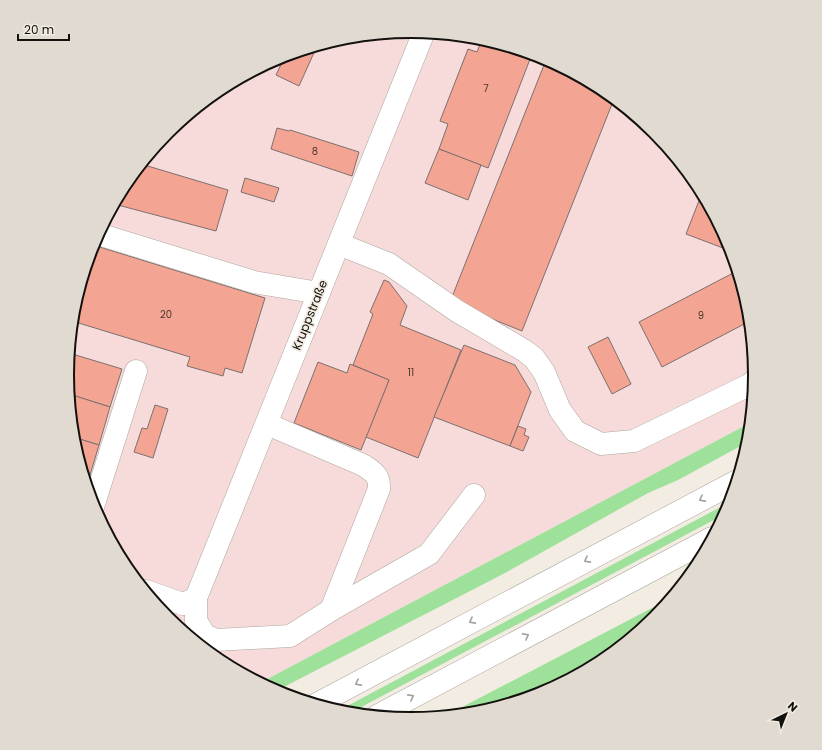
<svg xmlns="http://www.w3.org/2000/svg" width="822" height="750" font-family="Poppins,sans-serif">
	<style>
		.industrial { fill: #f6dbda }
		.green { fill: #9de19a }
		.building { fill: #f4a493; stroke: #7c706e }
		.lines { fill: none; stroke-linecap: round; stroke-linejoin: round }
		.minor-casing { stroke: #ada79e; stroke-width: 23 }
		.highway-casing { stroke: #ada79e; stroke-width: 23 }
		.minor { stroke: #fff; stroke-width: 22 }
		.highway { stroke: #fff; stroke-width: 22 }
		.oneway { stroke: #a1a09e }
		.labels { text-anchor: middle; stroke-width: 3.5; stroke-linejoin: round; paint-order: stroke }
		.number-label { font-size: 10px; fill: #4b362e }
		.street-label { font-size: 12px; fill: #13110d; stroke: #f2ece2 }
		.rim { fill: none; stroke: #13110d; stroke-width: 2 }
	</style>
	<rect width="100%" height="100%" fill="#f2ece2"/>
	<path class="industrial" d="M411,31L478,38L543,57L602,89L654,132L697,184L729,244L748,308L755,375L750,423L260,683L220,661L168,618L125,566L93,506L74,442L67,375L74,308L93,243L125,184L168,132L220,89L280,57L344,38Z"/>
	<g class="green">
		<path d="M750,423L748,442L678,480L648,493L505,573L276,691L260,683Z"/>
		<path d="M730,502L725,514L350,713L338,711Z"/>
		<path d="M671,598L654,618L602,661L542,693L478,712L447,715Z"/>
	</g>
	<g class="building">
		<path d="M482,39L532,54L488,168L439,149L448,124L440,121L468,49L477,52Z"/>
		<path d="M317,46L299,86L276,75L285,56Z"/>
		<path d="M546,60L602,89L614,99L522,331L450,302Z"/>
		<path d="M277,128L289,131L290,130L359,152L352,176L271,149Z"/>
		<path d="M439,149L481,165L468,200L425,183Z"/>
		<path d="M141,164L228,190L216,231L114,204L125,184Z"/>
		<path d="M245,178L279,188L274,202L241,192Z"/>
		<path d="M702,193L729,244L731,251L686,234Z"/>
		<path d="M93,245L265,298L242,373L225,368L223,376L187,366L190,357L72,321L74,308Z"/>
		<path d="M737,271L748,308L750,321L662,367L639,322Z"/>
		<path d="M384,280L389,282L407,306L400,325L461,350L418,458L366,437L389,380L353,365L373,314L370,312Z"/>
		<path d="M608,337L631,384L612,394L588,347Z"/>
		<path d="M464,345L515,365L531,392L510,446L434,417Z"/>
		<path d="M69,353L122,369L110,407L69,394L67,375Z"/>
		<path d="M318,362L347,373L350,364L389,380L361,450L294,423Z"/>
		<path d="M69,394L110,407L99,445L73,437Z"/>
		<path d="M155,405L168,409L153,458L134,452L142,428L147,429Z"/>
		<path d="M518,426L526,429L524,435L529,437L523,451L510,446Z"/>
		<path d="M73,437L99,445L87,485L74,442Z"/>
	</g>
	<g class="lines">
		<defs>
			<g id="minor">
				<path d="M98,234L254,282L319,293"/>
				<path d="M339,244L389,264L457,311L525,351L534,358L544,372L560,410L575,431L601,444L634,441L749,385L754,381"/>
				<path d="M267,424L363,465C374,472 380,476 379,489L331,610"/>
				<path d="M93,507L136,371"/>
				<path d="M146,591L183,604L196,598V621L205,635L216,640L290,636L331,610L429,554L474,495"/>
				<path d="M196,598L424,32"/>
			</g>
			<g id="highway">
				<path d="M317,704L737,481"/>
				<path d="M377,716L712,538"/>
			</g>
		</defs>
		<use href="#minor" class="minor-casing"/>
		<use href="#highway" class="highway-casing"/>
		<use href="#minor" class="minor"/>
		<use href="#highway" class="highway"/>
	</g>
	<defs><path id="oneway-chevron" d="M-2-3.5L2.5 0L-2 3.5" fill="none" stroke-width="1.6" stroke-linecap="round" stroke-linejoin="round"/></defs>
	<g class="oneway">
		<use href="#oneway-chevron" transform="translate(702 499) rotate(152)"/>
		<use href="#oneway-chevron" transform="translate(587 560) rotate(152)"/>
		<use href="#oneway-chevron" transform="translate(472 621) rotate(152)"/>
		<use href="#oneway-chevron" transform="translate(526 636) rotate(-28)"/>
		<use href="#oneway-chevron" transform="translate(358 683) rotate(152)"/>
		<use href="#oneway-chevron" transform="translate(411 697) rotate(-28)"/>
	</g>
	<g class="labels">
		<g class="number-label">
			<text x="486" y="92">7</text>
			<text x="315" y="155">8</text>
			<text x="166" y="318">20</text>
			<text x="701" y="319">9</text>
			<text x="411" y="376">11</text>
		</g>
		<g class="street-label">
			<text transform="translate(310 315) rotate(-68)" y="4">Kruppstraße</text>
		</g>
	</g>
	<path d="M0 0H822V750H0ZM74 375a337 337 0 1 1 674 0a337 337 0 1 1-674 0Z" fill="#e0dad1" fill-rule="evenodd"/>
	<path class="rim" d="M74 375a337 337 0 1 1 674 0a337 337 0 1 1-674 0Z"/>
	<g transform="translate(786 714) rotate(43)" stroke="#f2ece2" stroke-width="3" paint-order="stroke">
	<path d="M0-3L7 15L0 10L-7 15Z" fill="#13110d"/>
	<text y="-6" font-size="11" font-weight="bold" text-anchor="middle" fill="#13110d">N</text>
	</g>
	<path d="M18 34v6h51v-6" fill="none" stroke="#13110d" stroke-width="2"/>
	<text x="24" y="34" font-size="12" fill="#13110d" stroke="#f2ece2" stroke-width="3" paint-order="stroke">20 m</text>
</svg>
